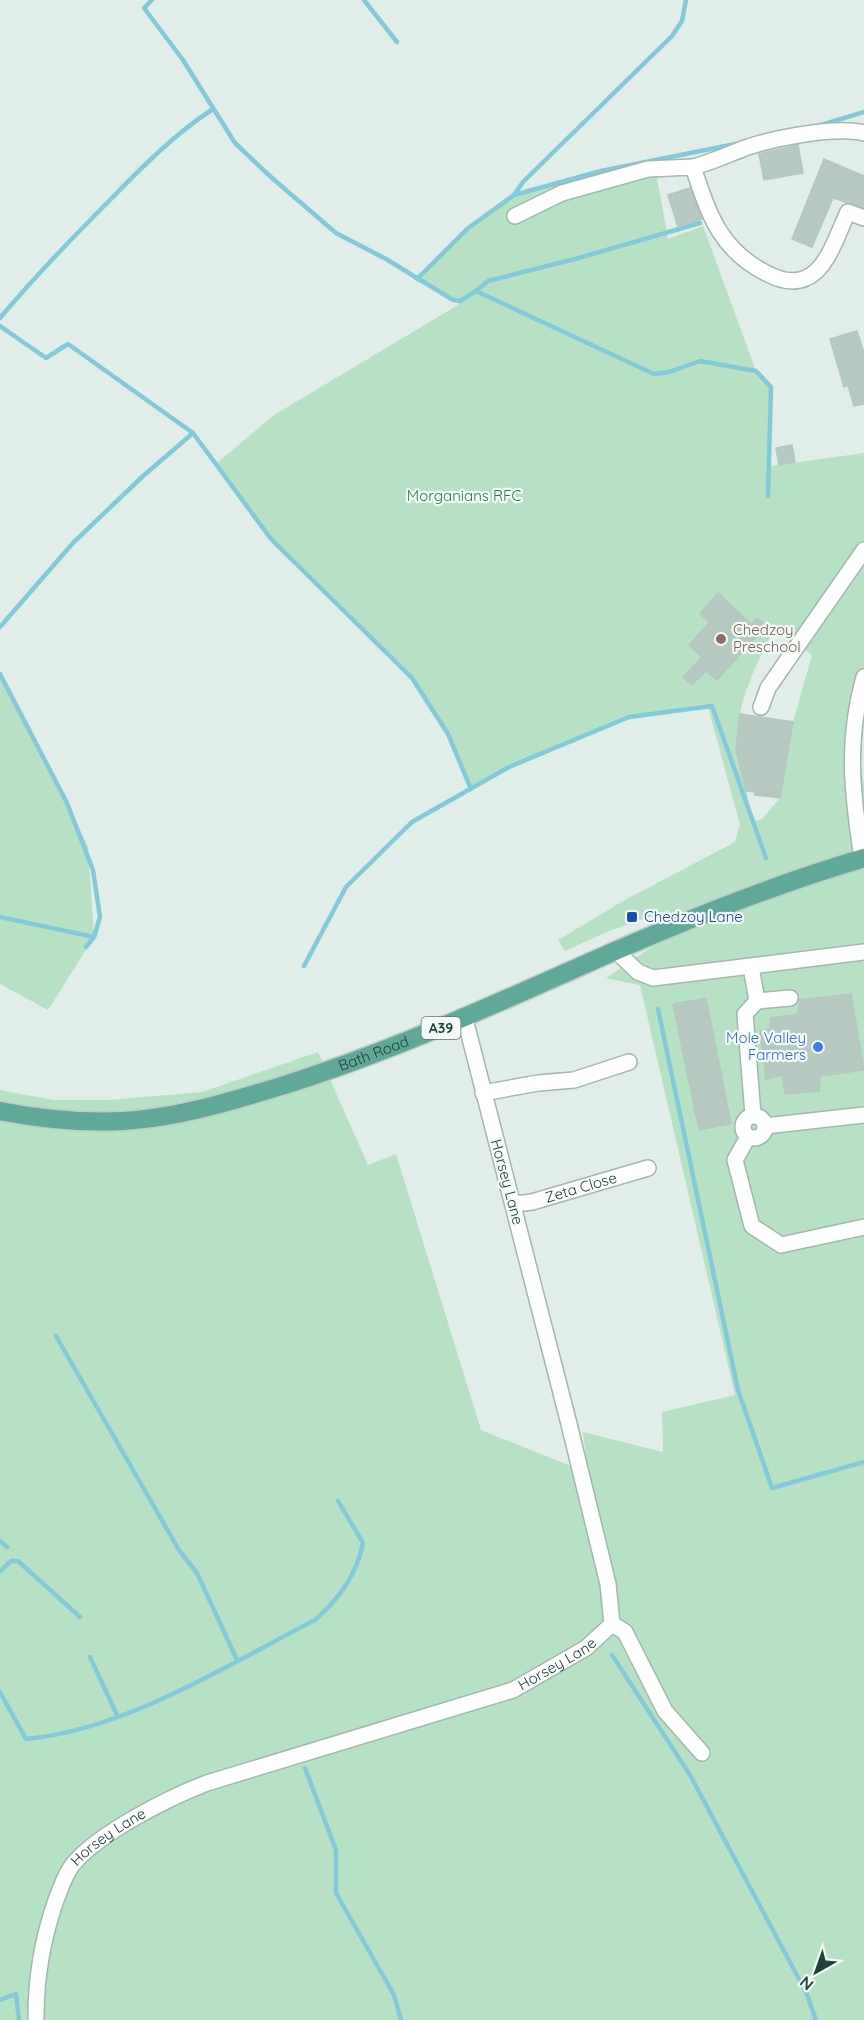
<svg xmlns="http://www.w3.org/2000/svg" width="864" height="2020" font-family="Quicksand,sans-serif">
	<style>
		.green { fill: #b7e1c4; fill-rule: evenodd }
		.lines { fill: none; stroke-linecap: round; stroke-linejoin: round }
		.stream { stroke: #82cad9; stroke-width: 4.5 }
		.building { fill: #b6c9c1; stroke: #b3c8c0; stroke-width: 1.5 }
		.minor-casing { stroke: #a3b6b0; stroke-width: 18 }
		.major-casing { stroke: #c0cac7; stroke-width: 21 }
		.minor { stroke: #fff; stroke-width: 15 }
		.major { stroke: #60a898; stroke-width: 18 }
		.education-dot { fill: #8d6e63; stroke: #f2f9f6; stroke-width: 2 }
		.transit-dot { fill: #1a4fb4; stroke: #f2f9f6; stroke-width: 2 }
		.shop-dot { fill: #3f7fe0; stroke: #f2f9f6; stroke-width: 2 }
		.labels { text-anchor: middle; stroke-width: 4.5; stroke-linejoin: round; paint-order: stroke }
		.shield { fill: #f2f9f6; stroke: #5e7871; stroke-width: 1.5 }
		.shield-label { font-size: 14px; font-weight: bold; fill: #1f4138 }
		.park-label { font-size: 15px; fill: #247c48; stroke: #f2f9f6 }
		.education-label { font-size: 15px; fill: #785e54; stroke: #f2f9f6; text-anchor: start }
		.transit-label { font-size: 15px; fill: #164399; stroke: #f2f9f6; text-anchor: start }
		.shop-label { font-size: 15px; fill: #366cbe; stroke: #f2f9f6; text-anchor: end }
		.street-label { font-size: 15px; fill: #1f4138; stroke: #f2f9f6 }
	</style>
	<rect width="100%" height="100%" fill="#e1ede8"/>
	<g class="green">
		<path d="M654,161L668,239L703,226L756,371L771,387V466L864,453V710L861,767L864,785V2020H0V1090L53,1100H108L202,1092L318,1052L368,1165L396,1154L481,1430L588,1473L583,1432L663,1452L662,1412L735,1395L640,985L606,978L664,939L669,910L609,931L565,951L558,940L623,901L735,842L740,825L708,707L629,717L509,767L471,789L448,734L412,678L271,539L216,464L274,415L458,305L460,301L417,279L467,229L514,195L601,171ZM775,628L812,655L793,722L780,798L762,819L753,822C746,797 738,741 740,715C742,694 764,647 775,628Z"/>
		<path d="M0,674L88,846L94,937L48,1010L0,984Z"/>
	</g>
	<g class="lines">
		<g class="stream">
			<path d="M152,0L144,8L183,60L235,143L272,178L336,233L386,259L453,300L460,301L476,291L654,374L669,372L700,361L756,371L771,387L768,496"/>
			<path d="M364,0L397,42"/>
			<path d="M818,126L864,112"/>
			<path d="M514,195L523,182L672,36L682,21L686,0"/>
			<path d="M417,279L467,229L514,195L601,171L740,143"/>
			<path d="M476,291L488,281L575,259L700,223"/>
			<path d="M0,318C36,275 74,236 113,197C144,165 176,133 213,109"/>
			<path d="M0,326L46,358L68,344L193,433L271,539L412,678L448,734L471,789"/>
			<path d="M0,627L73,543L142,477L193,433"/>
			<path d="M0,674L67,803L93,870L100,917L94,937"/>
			<path d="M0,917L94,937L86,947"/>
			<path d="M304,966L346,887L412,822L509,767L629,717L712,706L766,858"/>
			<path d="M658,1009L738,1390L772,1488L864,1462"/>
			<path d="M56,1336L179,1550L197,1573L237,1660"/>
			<path d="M0,1541L7,1547"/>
			<path d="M0,1571L11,1561H18L80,1617"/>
			<path d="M612,1655L690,1775L806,1992L816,2020"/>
			<path d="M90,1657L117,1715"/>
			<path d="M0,1692L26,1739C126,1730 227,1665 315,1620C338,1600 357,1574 363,1543L338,1501"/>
			<path d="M305,1768L336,1850V1893L394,1995L401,2020"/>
			<path d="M0,2000L16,1994L19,2020"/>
		</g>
	</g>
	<g class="building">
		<path d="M798,145L803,173L764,180L759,154Z"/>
		<path d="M824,159L864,176V208L833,198L812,247L792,239Z"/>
		<path d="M690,188L702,219L678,227L668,195Z"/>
		<path d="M857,331L864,353V404L854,406L848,385L844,387L830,339Z"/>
		<path d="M792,445L795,462L779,465L776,448Z"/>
		<path d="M718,593L751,624L757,618L766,626L717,680L706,671L692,685L683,677L702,657L689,645L710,622L700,614Z"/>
		<path d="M740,714L793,722L780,798L755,795V792L746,791L736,749Z"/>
		<path d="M851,994L864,1070L820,1076L819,1091L785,1094L783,1075L766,1079L760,1031L770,1029L771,1018L798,1014L799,1000Z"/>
		<path d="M706,998L731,1124L699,1130L673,1004Z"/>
	</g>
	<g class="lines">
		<defs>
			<g id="minor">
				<path d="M864,133C835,126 774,138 745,148C727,155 712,162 693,167C709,214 719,249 766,273C779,280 793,284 806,278C828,269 838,232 848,212L864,218"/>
				<path d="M515,216L562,193L648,169L693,167"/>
				<path d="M761,707L768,688L864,550"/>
				<path d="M862,858C852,793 846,741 864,677"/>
				<path d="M616,951L638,972L653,978L864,952"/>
				<path d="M751,967L757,1001L790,998"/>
				<path d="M483,1093L538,1083L574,1080L629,1062"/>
				<path d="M753,1115L745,1014L757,1001"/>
				<circle cx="754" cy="1127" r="11"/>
				<path d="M765,1126L864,1115"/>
				<path d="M748,1137L735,1160L752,1226L781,1245L864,1227"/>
				<path id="s1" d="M514,1204L532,1202L648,1168"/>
				<path d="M612,1624L625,1632L665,1711L702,1753"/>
				<path id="s2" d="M36,2017C36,1976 42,1940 56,1900C61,1888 65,1873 74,1863C101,1832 168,1798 207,1783L513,1690L586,1648L612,1624L608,1584L568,1420L465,1019"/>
			</g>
			<g id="major">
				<path id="s3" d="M0,1111C41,1119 82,1123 123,1121C175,1118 225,1103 275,1088C394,1051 502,1001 615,951C696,916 779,883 864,858"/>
			</g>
		</defs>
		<use href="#minor" class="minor-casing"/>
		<use href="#major" class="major-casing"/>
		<use href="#minor" class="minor"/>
		<use href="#major" class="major"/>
	</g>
	<circle class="education-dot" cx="721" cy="639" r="6"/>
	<rect class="transit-dot" x="626" y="911" width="12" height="12" rx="3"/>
	<circle class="shop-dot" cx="818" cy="1047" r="6"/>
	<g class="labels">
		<rect class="shield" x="421.5" y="1017" width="39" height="22" rx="4.5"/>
		<g class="shield-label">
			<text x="441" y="1033">A39</text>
		</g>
		<g class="park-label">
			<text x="464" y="501">Morganians RFC</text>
		</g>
		<g class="education-label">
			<text x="733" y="635">Chedzoy<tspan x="733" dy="17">Preschool</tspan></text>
		</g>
		<g class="transit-label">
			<text x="644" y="922">Chedzoy Lane</text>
		</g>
		<g class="shop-label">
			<text x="806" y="1043">Mole Valley<tspan x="806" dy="17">Farmers</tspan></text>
		</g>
		<g class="street-label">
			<text dy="5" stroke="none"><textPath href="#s3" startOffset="384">Bath Road</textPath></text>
			<text transform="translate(507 1182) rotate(75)" y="5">Horsey Lane</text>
			<text dy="5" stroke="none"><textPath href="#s1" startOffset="69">Zeta Close</textPath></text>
			<text dy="5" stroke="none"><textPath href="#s2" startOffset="688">Horsey Lane</textPath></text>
			<text dy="5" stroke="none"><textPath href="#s2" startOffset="204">Horsey Lane</textPath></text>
		</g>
	</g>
	<g transform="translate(816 1972) rotate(220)" stroke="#f2f9f6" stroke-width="4.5" paint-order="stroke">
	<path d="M0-4.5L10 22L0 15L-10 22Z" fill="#1f4138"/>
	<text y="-9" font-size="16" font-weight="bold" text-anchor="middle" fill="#1f4138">N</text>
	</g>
</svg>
